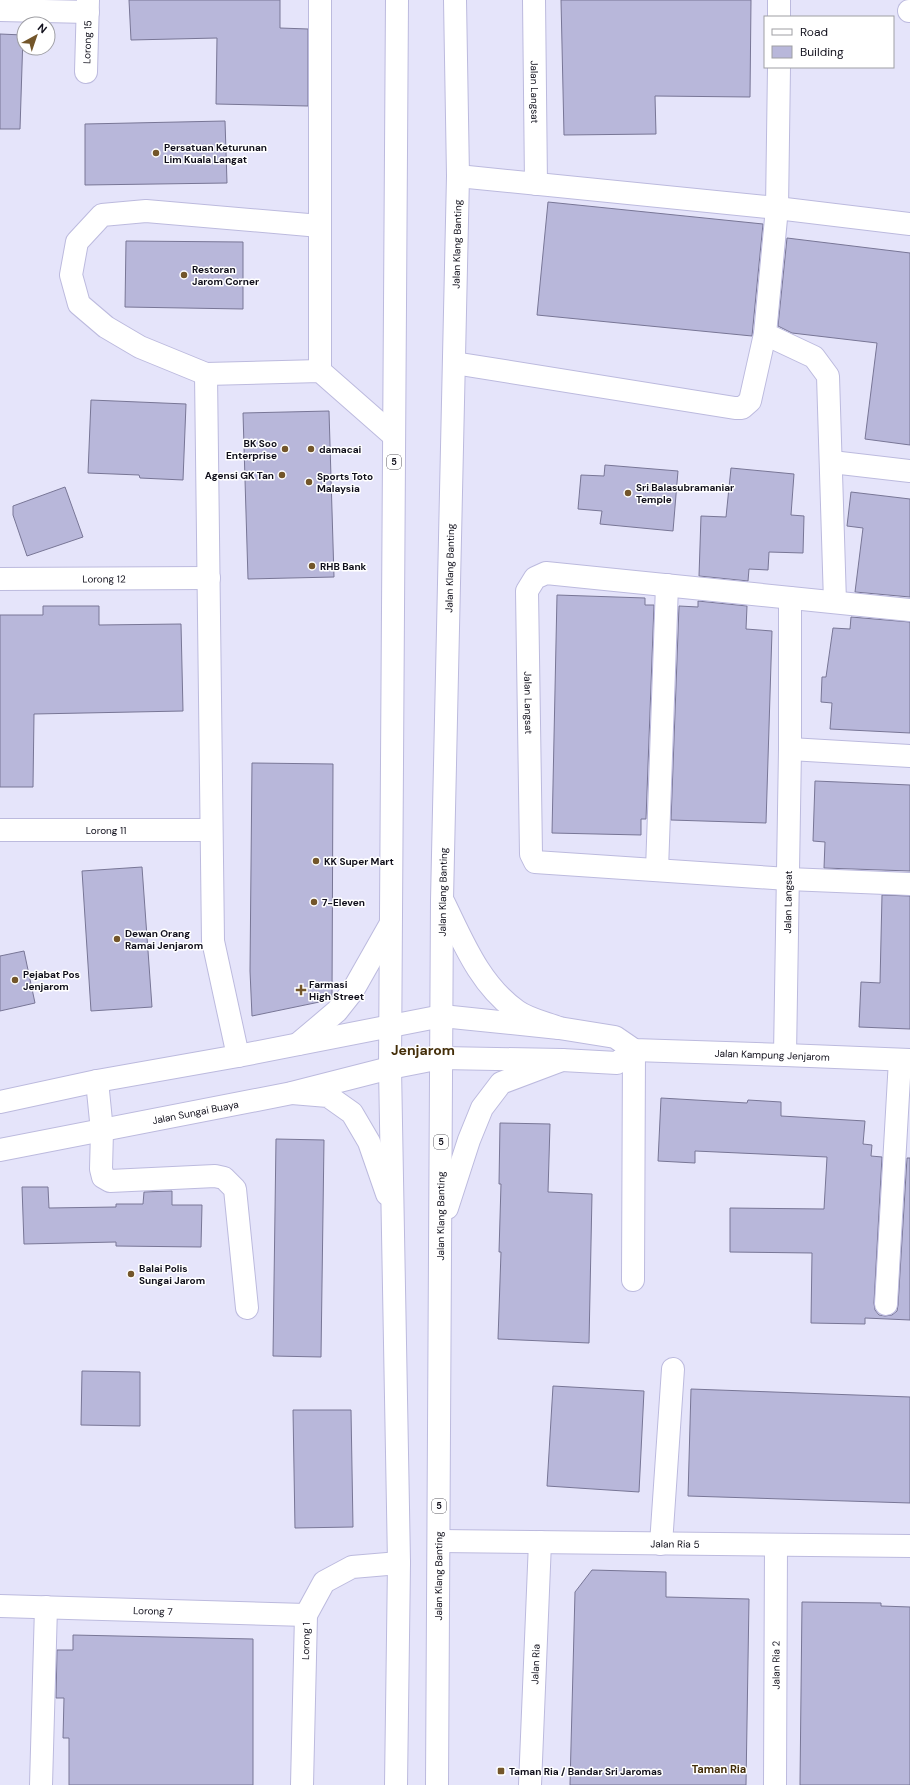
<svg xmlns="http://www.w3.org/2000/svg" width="910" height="1785" font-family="'DM Sans',sans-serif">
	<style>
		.building { fill: #b8b7da; stroke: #787696 }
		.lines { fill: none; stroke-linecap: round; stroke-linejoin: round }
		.minor-casing { stroke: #bcbade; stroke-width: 24 }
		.highway-casing { stroke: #bcbade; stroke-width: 24 }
		.minor { stroke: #fff; stroke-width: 22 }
		.highway { stroke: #fff; stroke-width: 22 }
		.poi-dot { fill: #73562a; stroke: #fff; stroke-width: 1.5 }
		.labels { text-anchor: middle; stroke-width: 3; stroke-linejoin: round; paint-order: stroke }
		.shield { fill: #fff; stroke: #58575f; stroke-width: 1 }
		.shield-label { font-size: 9px; font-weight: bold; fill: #100f1b }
		.street-label { font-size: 10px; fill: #100f1b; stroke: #fff }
		.poi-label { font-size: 10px; font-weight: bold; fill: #100f1b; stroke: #fff; text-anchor: start }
		.neighbourhood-label { font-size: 11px; font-weight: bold; fill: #442e09; stroke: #fff }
		.district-label { font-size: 14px; font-weight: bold; fill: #442e09; stroke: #fff }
	</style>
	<rect width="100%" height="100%" fill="#e5e4fa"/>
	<g class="building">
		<path d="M129,0H280V28L308,29V106L216,104L217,38L131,40Z"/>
		<path d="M561,0H751L750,97L655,96L656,134L564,135Z"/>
		<path d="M0,34L23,35L20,129H0Z"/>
		<path d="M225,121L227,183L85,185V124Z"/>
		<path d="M548,202L763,224L752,336L537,315Z"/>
		<path d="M787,238L910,253V445L865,439L877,343L792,333L778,326Z"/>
		<path d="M126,241L243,242V309L125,307Z"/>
		<path d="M91,400L186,404L183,480L140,478L139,475L88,473Z"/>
		<path d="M329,411L334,577L248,579L243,413Z"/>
		<path d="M605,465L678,471L673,531L600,524L602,511L578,509L581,475L604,476Z"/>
		<path d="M731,468L794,474L791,515L804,516L803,553L769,552L768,570L749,569L748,581L699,576L701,516L726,517Z"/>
		<path d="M65,487L83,537L27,556L13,515V506Z"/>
		<path d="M851,492L910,499V597L855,592L863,528L847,526Z"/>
		<path d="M557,595L645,598V605H654L646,819H641V835L552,833Z"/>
		<path d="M698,601L747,606L746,629L772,631L766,823L671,820L679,606L698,607Z"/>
		<path d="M43,606H99V625L181,624L183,711L34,714L33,787H0V615H43Z"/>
		<path d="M851,617L910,622V733L830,729L832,703L821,702L822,677H826L833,628L850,629Z"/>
		<path d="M252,763L333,764L332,997L329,1000L252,1016L250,971Z"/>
		<path d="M815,781L910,785V871L824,868L825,842L813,841Z"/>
		<path d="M142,867L152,1007L91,1011L82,871Z"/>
		<path d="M882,895L910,896V1029L859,1027L861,982L880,983Z"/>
		<path d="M24,951L35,1003L0,1011V956Z"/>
		<path d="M661,1098L747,1103L748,1100L781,1102V1116L865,1121L863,1144L872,1145L871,1156L882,1157L874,1303L875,1310L879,1315L885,1316L892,1315L897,1311L898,1305L907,1158H910V1320L865,1318V1324L811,1323L812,1253L730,1252V1208L824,1209L827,1157L695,1151V1163L658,1161Z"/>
		<path d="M500,1123L550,1124L548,1192L592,1194L589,1343L498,1339L501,1252H499L501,1184H499Z"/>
		<path d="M276,1139L324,1140L321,1357L273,1356Z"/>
		<path d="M22,1187H48L49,1208L116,1207V1204H143L144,1192L172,1191V1205H202L201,1247L116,1246V1242L24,1244Z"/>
		<path d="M82,1371L140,1372V1426L81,1425Z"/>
		<path d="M553,1386L644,1391L639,1492L547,1486Z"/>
		<path d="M691,1389L910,1397V1503L688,1496Z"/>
		<path d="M293,1410H351L353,1527L295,1528Z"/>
		<path d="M592,1570L666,1572V1597L749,1599L746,1785H570L575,1592Z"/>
		<path d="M802,1602L881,1603V1606L910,1607V1785H800Z"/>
		<path d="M73,1635L253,1639V1785H69V1738H63L64,1698H56L57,1650H73Z"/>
	</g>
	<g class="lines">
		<defs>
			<g id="minor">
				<path id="s1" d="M534,0L536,184"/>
				<path d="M0,10L88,12"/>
				<path d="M909,11H910"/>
				<path d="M779,17V0"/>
				<path d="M779,67L777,208L765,334L814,357L828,376L835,602"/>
				<path id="s2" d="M86,72L88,0"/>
				<path d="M458,176L777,208L910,224"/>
				<path d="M320,226L146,211L102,215L77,242L71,275L79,304L106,327L140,347L206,374L320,371L394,436"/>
				<path d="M454,363L735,408H742L750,401L765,334"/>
				<path d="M320,371V0"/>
				<path d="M206,374L213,941L238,1056"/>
				<path d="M832,462L910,471"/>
				<path id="s3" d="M0,579L209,578"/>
				<path id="s4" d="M910,610L546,573L535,578L527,591L531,854L535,862L788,879L910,884"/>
				<path d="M790,749L910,756"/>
				<path id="s5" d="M0,830H211"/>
				<path d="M657,870L667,585"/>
				<path id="s6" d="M785,1055L790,749V598"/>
				<path d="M97,1081L102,1131L101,1169L103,1177L110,1181L215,1176L224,1178L235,1189L247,1308"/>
				<path id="s7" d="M0,1102L97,1081L238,1056L442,1016L559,1028L615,1037L634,1050L785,1055L910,1060"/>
				<path id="s8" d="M0,1150L292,1093L390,1068L441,1058L562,1060L617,1063L634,1050"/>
				<path d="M633,1280L634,1050"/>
				<path d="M886,1304L900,1060"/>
				<path id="s9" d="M439,1541L910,1546"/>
				<path d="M661,1544L673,1369"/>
				<path id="s10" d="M0,1606L306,1615"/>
				<path d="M41,1785L46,1607"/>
				<path id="s11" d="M302,1785L306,1615L324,1582L352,1567L399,1563"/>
				<path id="s12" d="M530,1785L540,1542"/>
				<path id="s13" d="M775,1785L776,1545"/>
			</g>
			<g id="highway">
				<path d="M444,903C463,942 480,985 517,1011C528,1019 546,1023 559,1028"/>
				<path d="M298,1044L337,1011L352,992L390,925"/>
				<path d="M292,1093L328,1096L352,1113L369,1142L387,1194"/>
				<path d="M447,1208L469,1140L482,1108L501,1083L562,1060"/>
				<path d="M396,1785L399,1563L390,1068L397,0"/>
				<path id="s14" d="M437,1785L442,900L458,176L455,0"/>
			</g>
		</defs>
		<use href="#minor" class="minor-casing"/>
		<use href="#highway" class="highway-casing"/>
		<use href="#minor" class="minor"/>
		<use href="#highway" class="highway"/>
	</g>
	<g class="poi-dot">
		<circle cx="156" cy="153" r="4"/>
		<circle cx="184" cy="275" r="4"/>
		<circle cx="285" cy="449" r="4"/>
		<circle cx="311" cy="449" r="4"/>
		<circle cx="282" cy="475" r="4"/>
		<circle cx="309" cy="482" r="4"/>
		<circle cx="628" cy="493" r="4"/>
		<circle cx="312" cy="566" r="4"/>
		<circle cx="316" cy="861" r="4"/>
		<circle cx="314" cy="902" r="4"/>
		<circle cx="117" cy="939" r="4"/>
		<circle cx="15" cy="980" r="4"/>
		<path d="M299 984h4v4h4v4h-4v4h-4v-4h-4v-4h4z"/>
		<circle cx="131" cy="1274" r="4"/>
		<rect x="497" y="1767" width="8" height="8" rx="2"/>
	</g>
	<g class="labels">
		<g class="shield">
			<rect x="387" y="455" width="14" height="14" rx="3"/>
			<rect x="434" y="1135" width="14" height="14" rx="3"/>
			<rect x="432" y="1499" width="14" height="14" rx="3"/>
		</g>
		<g class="shield-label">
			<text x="394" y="465">5</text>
			<text x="441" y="1145">5</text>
			<text x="439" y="1509">5</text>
		</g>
		<g class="street-label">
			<text dy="4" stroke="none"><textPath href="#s2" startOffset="30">Lorong 15</textPath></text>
			<text dy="4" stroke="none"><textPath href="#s1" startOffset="92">Jalan Langsat</textPath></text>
			<text dy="4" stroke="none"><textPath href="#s14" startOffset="1541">Jalan Klang Banting</textPath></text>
			<text dy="4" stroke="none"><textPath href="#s14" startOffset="1217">Jalan Klang Banting</textPath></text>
			<text dy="4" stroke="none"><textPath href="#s3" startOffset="104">Lorong 12</textPath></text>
			<text dy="4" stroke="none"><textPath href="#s4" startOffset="505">Jalan Langsat</textPath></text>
			<text dy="4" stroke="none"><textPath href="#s5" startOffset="106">Lorong 11</textPath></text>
			<text dy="4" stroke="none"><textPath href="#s14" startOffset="893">Jalan Klang Banting</textPath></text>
			<text dy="4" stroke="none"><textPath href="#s6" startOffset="153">Jalan Langsat</textPath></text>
			<text dy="4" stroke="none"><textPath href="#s7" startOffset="786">Jalan Kampung Jenjarom</textPath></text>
			<text dy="4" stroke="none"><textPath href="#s8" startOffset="199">Jalan Sungai Buaya</textPath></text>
			<text dy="4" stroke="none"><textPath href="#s14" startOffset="569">Jalan Klang Banting</textPath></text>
			<text dy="4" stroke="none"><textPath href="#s9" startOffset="236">Jalan Ria 5</textPath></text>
			<text dy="4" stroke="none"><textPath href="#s14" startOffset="209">Jalan Klang Banting</textPath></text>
			<text dy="4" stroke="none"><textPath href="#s10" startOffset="153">Lorong 7</textPath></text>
			<text dy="4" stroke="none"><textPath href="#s11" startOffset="144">Lorong 1</textPath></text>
			<text dy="4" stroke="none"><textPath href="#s12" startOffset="121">Jalan Ria</textPath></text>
			<text dy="4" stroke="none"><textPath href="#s13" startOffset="120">Jalan Ria 2</textPath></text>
		</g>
		<g class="poi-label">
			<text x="164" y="151">Persatuan Keturunan<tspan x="164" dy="12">Lim Kuala Langat</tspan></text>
			<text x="192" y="273">Restoran<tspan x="192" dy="12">Jarom Corner</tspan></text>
			<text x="277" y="447" text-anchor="end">BK Soo<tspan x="277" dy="12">Enterprise</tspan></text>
			<text x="319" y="453">damacai</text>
			<text x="274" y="479" text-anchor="end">Agensi GK Tan</text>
			<text x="317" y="480">Sports Toto<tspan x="317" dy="12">Malaysia</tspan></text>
			<text x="636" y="491">Sri Balasubramaniar<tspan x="636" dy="12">Temple</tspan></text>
			<text x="320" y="570">RHB Bank</text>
			<text x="324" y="865">KK Super Mart</text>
			<text x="322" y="906">7-Eleven</text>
			<text x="125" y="937">Dewan Orang<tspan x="125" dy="12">Ramai Jenjarom</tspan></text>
			<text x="23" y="978">Pejabat Pos<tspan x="23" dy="12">Jenjarom</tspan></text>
			<text x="309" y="988">Farmasi<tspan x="309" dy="12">High Street</tspan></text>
			<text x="139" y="1272">Balai Polis<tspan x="139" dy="12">Sungai Jarom</tspan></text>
			<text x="509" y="1775">Taman Ria / Bandar Sri Jaromas</text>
		</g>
		<g class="neighbourhood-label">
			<text x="719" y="1773">Taman Ria</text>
		</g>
		<g class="district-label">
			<text x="423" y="1055">Jenjarom</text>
		</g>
	</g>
	<rect x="764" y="16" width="130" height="52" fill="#ffffff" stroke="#9f9fa4"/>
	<rect x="772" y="29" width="20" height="6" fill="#ffffff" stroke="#9f9fa4"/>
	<text x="800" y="36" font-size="12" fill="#100f1b">Road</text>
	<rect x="772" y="46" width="20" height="12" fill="#b8b7da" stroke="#9f9fa4"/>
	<text x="800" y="56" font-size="12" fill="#100f1b">Building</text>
	<g transform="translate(36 36) rotate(40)"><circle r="19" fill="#ffffff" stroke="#9f9fa4"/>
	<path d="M0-3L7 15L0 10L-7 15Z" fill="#73562a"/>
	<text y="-6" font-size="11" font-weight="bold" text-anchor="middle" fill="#100f1b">N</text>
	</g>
</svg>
